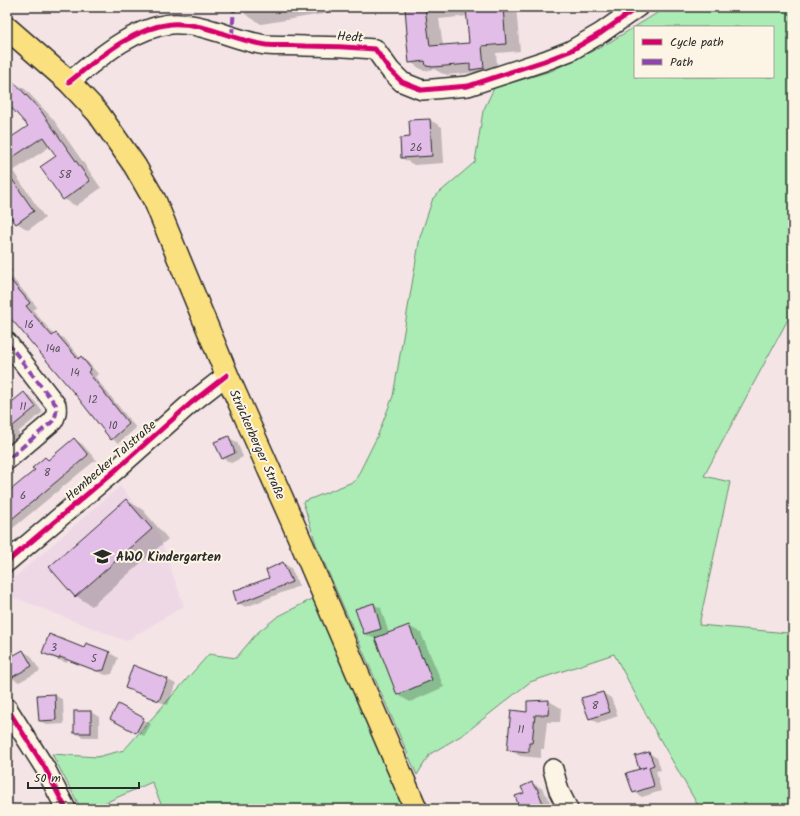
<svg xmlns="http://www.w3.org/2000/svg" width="800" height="816" font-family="Kalam,sans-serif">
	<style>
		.built { fill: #eed8e6 }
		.green { fill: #abebb4; stroke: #6b8b70; fill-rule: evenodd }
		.shadow { fill: #0003; fill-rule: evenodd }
		.building { fill: #e1bde7; stroke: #2b2b2b }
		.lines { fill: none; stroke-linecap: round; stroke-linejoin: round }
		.minor-casing { stroke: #2b2b2b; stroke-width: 22 }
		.major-casing { stroke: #2b2b2b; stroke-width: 25 }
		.minor { stroke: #fcf5e5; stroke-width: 19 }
		.major { stroke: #fbe080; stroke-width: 22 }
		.quiet { stroke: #8e44ad; stroke-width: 4; stroke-dasharray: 8 4; stroke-linecap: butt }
		.cycleway-casing { stroke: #fcf5e5; stroke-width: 8 }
		.cycleway { stroke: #d6006c; stroke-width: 5 }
		.labels { text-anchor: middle; stroke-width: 4; stroke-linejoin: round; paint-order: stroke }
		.number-label { font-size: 11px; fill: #58505a }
		.street-label { font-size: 13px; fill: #2b2b2b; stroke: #fcf5e5 }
		.poi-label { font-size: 13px; font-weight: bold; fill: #2b2b2b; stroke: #fcf5e5; text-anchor: start }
	</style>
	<rect width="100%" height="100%" fill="#f4e4e6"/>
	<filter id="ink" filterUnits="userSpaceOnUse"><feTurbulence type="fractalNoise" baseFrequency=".025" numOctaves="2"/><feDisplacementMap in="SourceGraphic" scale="8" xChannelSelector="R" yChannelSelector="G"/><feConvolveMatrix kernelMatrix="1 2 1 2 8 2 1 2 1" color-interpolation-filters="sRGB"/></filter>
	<g filter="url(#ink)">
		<path class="built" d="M120,486L157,529L184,606L126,641L7,595V584Z"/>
		<g class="green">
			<path d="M667,7H793V310L704,476L730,482L699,625L788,633L793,606V809H700L650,722L614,654L530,682L464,734L430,754L417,775L316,544L303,502L355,481L377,437L393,396L420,237L433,198L475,162L483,111L494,88L551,71L605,45ZM635,27H773V77H635Z"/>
			<path d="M314,598L404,809H163L152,782L91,809H81L52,754L97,757L124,750L209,654L236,658L257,633L277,617Z"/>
		</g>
		<g class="shadow">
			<path d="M244,7H329V13L261,24L245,14Z"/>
			<path d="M406,7H516L520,51L496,53L498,76L485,78L476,72L448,75L441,73L434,69L424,71L410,62ZM468,16L470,44L443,46L439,19Z"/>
			<path d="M13,82L25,89L53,119L101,188L76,206L64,199L42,167L57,156L51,146L13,171L45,218L28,230L17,223L7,210V142L30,126L7,101V88Z"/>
			<path d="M430,120L442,127L444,163L414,165L402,158L412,138Z"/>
			<path d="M7,264L13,271L9,274L37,307L33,310L54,335L56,334L64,338L80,358L88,362L98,374L95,377L136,428L119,443L111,439L79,398L7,312Z"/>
			<path d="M7,374L11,379L7,382Z"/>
			<path d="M24,393L31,397L43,412L18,432L20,435L7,445V408Z"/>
			<path d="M229,438L237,442L243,457L231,463L223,458Z"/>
			<path d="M74,439L82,444L96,460L82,471L7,533V495L36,470L45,458L49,460Z"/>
			<path d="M126,500L143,510L168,539L92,606L76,596L50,567Z"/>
			<path d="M283,563L291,568L299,586L246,607L238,603L270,578Z"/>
			<path d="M373,604L381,608L389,634L409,626L421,633L444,687L410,702L398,695L375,638H373L365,634Z"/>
			<path d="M87,644L110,653L118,658L112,674L106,675L68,660L67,663L51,657L43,652L85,649Z"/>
			<path d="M23,651L31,656L40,671L19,682L11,678L7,671V660Z"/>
			<path d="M168,680L176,684L168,705L134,692L126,687Z"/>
			<path d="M603,693L611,698L618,716L598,723L590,718Z"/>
			<path d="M55,695L63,700L64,724L48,725L40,721Z"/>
			<path d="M549,701L561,708L560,722H547L544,749H541V758L520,756L508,749L528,713Z"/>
			<path d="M118,705L151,724L144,736L112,718Z"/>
			<path d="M91,712L99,717V737H83L75,733Z"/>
			<path d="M649,753L657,758L661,770L656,771L661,791L642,797L634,792L642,769L640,768Z"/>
			<path d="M532,783L543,789L544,793L547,795L553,809H522L526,794Z"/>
		</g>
		<g class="building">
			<path d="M405,7H425L430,46L469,43L466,7H503L506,44L482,46L484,68L470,70V64L433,67L426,66L425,61L409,63L406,34H407Z"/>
			<path d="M13,81L41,111L90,181L63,200L40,167L56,156L43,137L7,161V140L28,126L7,103V87Z"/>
			<path d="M430,119L432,156L401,158L400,138L410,137L409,120Z"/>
			<path d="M7,172L34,211L16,224L7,212Z"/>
			<path d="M7,276L30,303L26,306L52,336L56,333L78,359L81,356L91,369L88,372L129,424L111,440L79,399L7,314Z"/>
			<path d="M24,392L36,407L7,431V406Z"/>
			<path d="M229,436L235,453L222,459L214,442Z"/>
			<path d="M74,438L88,455L74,467L7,523V493L35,470L32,468L45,457L48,460Z"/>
			<path d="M126,499L152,529L75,597L49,567Z"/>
			<path d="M283,562L292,582L237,604L233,591L269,578L266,570Z"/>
			<path d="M374,603L381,629L364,634L355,609Z"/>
			<path d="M409,625L422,658L423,657L432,680L397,695L375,638Z"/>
			<path d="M49,634L84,648L86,643L110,652L104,670L97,671L60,657L59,659L42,653Z"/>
			<path d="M23,650L32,666L7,680V659Z"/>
			<path d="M133,665L168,679L159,701L125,688Z"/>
			<path d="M603,692L610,712L589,719L581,698Z"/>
			<path d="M55,694L56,720L39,721L37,695Z"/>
			<path d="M549,700L548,715H535L532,743H529V752L507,750L511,710L527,712V701Z"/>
			<path d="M118,704L144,718L136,733L110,719Z"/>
			<rect x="74" y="711" width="17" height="22"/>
			<path d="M649,752L654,765L649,767L654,786L633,793L626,773L646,767L639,769L635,756Z"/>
			<path d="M532,782L535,788H537L545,809H520L515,796L524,793L521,787Z"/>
		</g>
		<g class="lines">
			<defs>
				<g id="minor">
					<path d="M69,82C98,59 132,28 171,24C178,23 194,25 201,27C223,32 243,42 266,45C279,46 292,45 305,46C329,46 352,47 375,49L390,70L402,82L422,90L468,86L544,61L570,51L601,33L638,7"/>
					<path d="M7,342L56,405C57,411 56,416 53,421L7,460"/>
					<path d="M7,562L118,468L191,403L227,375"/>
					<path d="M7,708L45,768L66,809"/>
					<path d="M553,769L559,791L568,809"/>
				</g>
				<path id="major" d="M7,28L69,82L98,113L135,166L155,201L227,375L292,521L416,809"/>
			</defs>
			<use href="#minor" class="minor-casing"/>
			<use href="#major" class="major-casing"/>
			<use href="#minor" class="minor"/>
			<use href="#major" class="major"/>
			<g class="quiet">
				<path d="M232,36L234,7"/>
				<path d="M7,342L56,405C57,411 56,416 53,421L7,460"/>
			</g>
			<defs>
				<g id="cycleway">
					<path d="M69,82C98,59 132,28 171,24C178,23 194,25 201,27C223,32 243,42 266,45C279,46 292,45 305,46C329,46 352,47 375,49L390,70L402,82L422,90L468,86L544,61L570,51L601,33L638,7"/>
					<path d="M7,562L118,468L191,403L227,375"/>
					<path d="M7,708L45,768L66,809"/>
				</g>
			</defs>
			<use href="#cycleway" class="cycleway-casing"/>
			<use href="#cycleway" class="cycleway"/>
		</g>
	</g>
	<defs>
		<symbol id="school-bare" viewBox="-9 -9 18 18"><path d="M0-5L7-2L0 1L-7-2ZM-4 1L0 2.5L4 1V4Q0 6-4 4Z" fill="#2b2b2b" stroke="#fcf5e5" stroke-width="2.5" paint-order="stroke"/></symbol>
	</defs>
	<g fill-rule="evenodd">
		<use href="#school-bare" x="90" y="544" width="25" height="25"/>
	</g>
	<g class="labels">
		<g class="number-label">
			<text x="416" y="151">26</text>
			<text x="65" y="178">58</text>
			<text x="29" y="328">16</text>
			<text x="53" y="352">14a</text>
			<text x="75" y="376">14</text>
			<text x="93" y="403">12</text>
			<text x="23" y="410">11</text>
			<text x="113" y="429">10</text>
			<text x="47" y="476">8</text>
			<text x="23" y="499">6</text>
			<text x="54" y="651">3</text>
			<text x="94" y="662">5</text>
			<text x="595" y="709">8</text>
			<text x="521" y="733">11</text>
		</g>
		<g class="street-label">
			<text transform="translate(350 36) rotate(4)" y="5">Hedt</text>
			<text transform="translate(258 444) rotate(66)" y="5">Strückerberger Straße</text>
			<text transform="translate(110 460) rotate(-41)" y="5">Hembecker Talstraße</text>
		</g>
		<g class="poi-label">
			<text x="116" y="561">AWO Kindergarten</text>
		</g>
	</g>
	<rect width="800" height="816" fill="none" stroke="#fcf5e5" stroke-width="24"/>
	<rect x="12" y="12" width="776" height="792" fill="none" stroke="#2b2b2b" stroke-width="1.5" filter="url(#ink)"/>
	<rect x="634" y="26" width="140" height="52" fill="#fcf5e5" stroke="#a8a49b"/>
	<rect x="642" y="39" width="20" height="6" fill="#d6006c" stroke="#a8a49b"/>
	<text x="670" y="46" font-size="12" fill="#2b2b2b">Cycle path</text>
	<rect x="642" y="59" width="20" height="6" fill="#8e44ad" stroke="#a8a49b"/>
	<text x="670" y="66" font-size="12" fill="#2b2b2b">Path</text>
	<path d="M28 782v6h111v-6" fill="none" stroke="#2b2b2b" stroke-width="2"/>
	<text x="34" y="782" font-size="12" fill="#2b2b2b" stroke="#fcf5e5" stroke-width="3" paint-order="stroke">50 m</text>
</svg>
